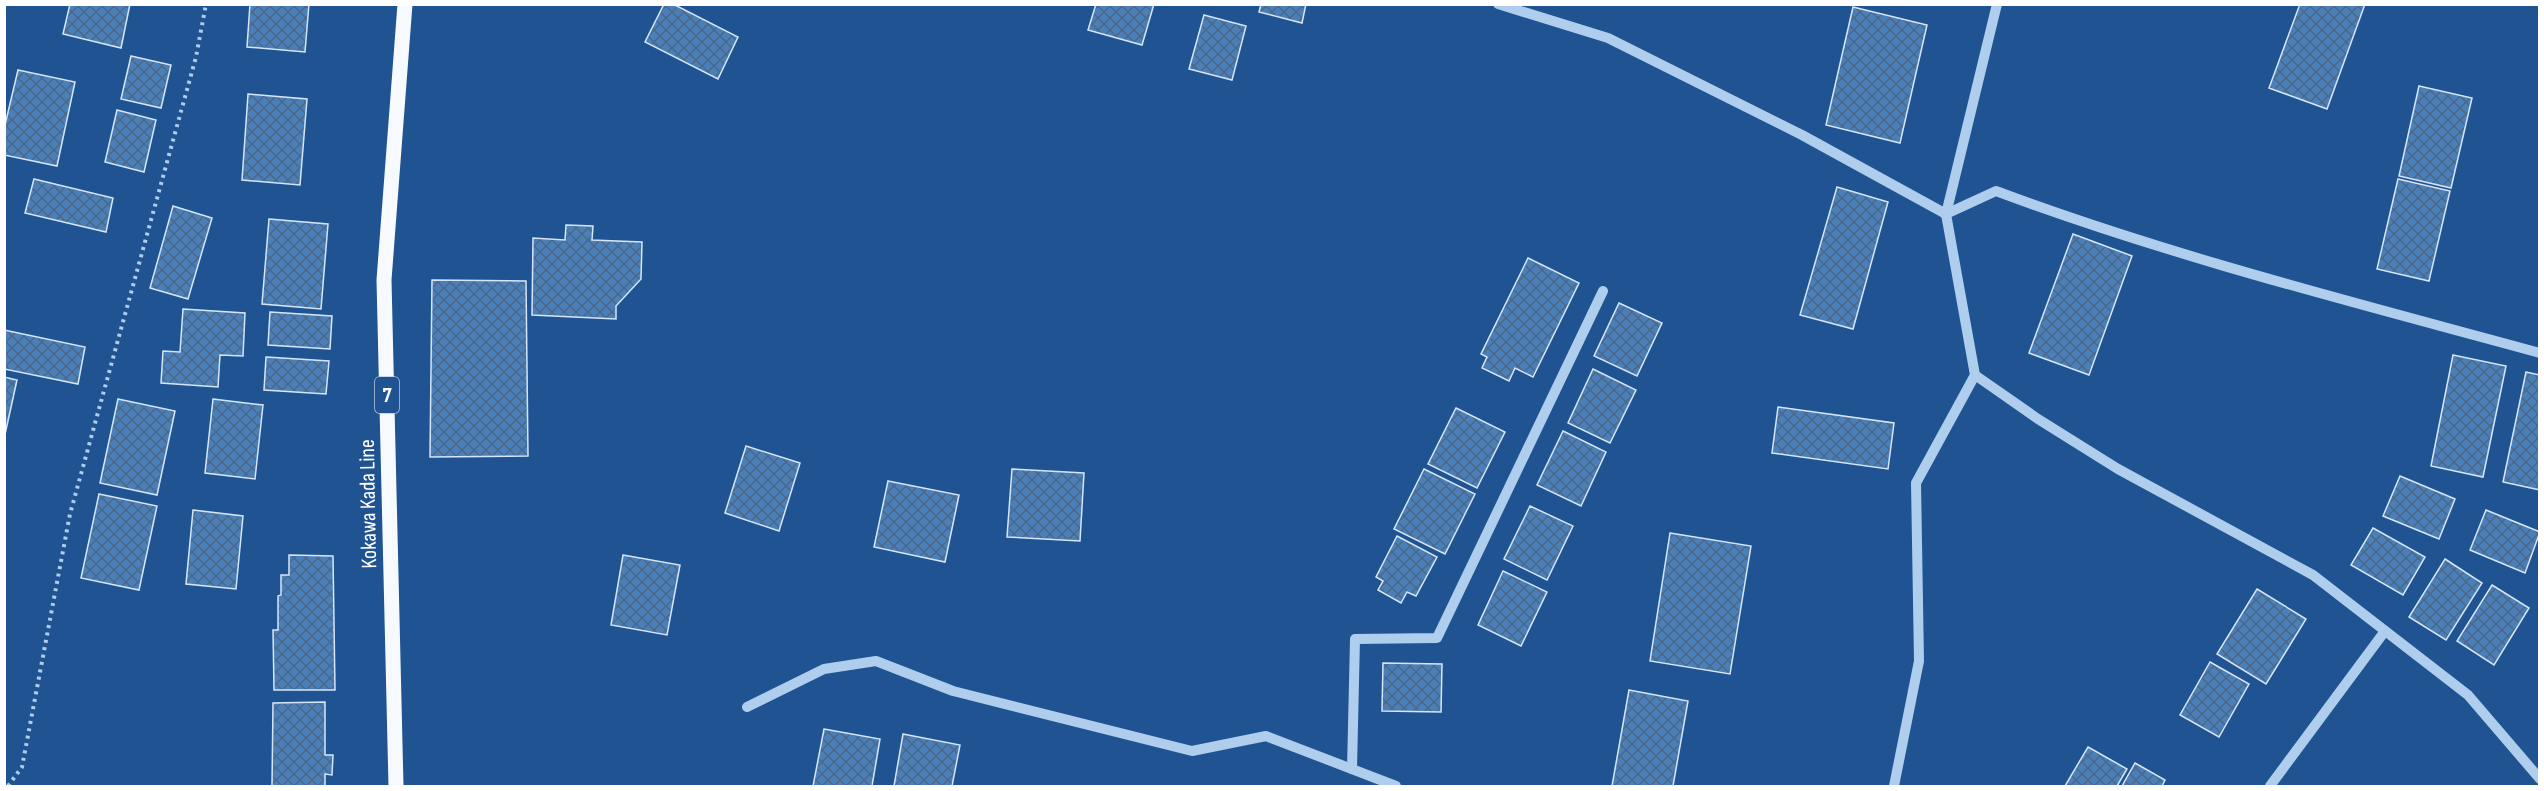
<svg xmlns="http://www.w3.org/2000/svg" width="2544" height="791" font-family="'Sofia Sans Condensed',sans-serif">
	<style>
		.building { fill: url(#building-cross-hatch); stroke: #d5e6fa; stroke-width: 1.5 }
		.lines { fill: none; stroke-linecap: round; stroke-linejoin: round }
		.path { stroke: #afcded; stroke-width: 4; stroke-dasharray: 3 4.5; stroke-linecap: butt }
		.minor { stroke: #afcded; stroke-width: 10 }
		.major { stroke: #f6faff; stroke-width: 15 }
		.labels { text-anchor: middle; stroke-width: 4.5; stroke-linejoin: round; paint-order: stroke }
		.shield { fill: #1f5391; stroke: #bccbde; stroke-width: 1.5 }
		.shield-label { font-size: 21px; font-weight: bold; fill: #fff }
		.street-label { font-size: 22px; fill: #fff; stroke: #1f5391 }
	</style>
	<defs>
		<pattern id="building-cross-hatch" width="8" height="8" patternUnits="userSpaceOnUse" patternTransform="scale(1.5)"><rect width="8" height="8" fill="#4b7fb9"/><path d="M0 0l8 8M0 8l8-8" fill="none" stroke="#4b6888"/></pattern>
	</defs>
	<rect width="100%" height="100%" fill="#1f5391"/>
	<g class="building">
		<path d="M70,4H130L121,48L63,34Z"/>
		<path d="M250,4H309L305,52L247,47Z"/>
		<path d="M664,4H673L738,37L718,79L645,42Z"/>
		<path d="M1096,4H1154L1142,45L1088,30Z"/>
		<path d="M1261,4H1306L1302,23L1259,12Z"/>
		<path d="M2300,4H2365L2327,109L2269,88Z"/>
		<path d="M1853,7L1927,25L1900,143L1826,125Z"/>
		<path d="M1204,15L1246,26L1232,80L1189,69Z"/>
		<path d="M131,56L171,65L161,108L121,99Z"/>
		<path d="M18,70L75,82L57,166L4,155V129Z"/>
		<path d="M2419,86L2472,98L2451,188L2399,176Z"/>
		<path d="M248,94L307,99L300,185L242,180Z"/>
		<path d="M117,110L156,120L144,172L105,162Z"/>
		<path d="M34,179L113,198L106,232L25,213Z"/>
		<path d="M2398,179L2450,191L2429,281L2377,269Z"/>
		<path d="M1837,187L1888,202L1853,329L1800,315Z"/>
		<path d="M173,206L212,218L188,299L150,288Z"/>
		<path d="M269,219L328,224L321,309L262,304Z"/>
		<path d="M566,225L593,226L592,240L642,242L641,279L616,306V319L532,315L533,238L565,240Z"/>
		<path d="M2073,234L2132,256L2089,375L2029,353Z"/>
		<path d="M1528,258L1579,283L1533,377L1515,368L1509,381L1482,368L1487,357L1481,354Z"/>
		<path d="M432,280L526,281L528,456L430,457Z"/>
		<path d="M1619,303L1662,323L1637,376L1594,356Z"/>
		<path d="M183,309L245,313L243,356L220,355L218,387L161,383L163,351L180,352Z"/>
		<path d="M270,312L332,316L330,349L268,345Z"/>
		<path d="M4,330L85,347L78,384L4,369Z"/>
		<path d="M2453,355L2506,366L2483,477L2431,466Z"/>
		<path d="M266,357L329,361L326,394L264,390Z"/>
		<path d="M1593,369L1636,390L1610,443L1568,423Z"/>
		<path d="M2526,372L2540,375V490L2503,482Z"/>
		<path d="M4,377L17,380L4,439Z"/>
		<path d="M118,399L175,411L157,495L100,483Z"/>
		<path d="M213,399L263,405L255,479L205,473Z"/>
		<path d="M1778,407L1894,423L1888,469L1772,453Z"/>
		<path d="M1456,408L1505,432L1477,488L1428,464Z"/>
		<path d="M1563,431L1606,452L1581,506L1537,485Z"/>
		<path d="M746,446L800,463L779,531L725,513Z"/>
		<path d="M1012,469L1084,473L1080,541L1007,537Z"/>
		<path d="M1424,469L1475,494L1445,554L1394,529Z"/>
		<path d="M2400,476L2455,499L2439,539L2383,516Z"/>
		<path d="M888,481L959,495L945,562L874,547Z"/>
		<path d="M99,494L157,506L139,590L81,578Z"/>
		<path d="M1530,506L1573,526L1547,580L1504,559Z"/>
		<path d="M193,510L243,516L236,589L186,584Z"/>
		<path d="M2486,510L2540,532L2525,573L2470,550Z"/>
		<path d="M2373,528L2425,557L2403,595L2351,565Z"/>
		<path d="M1670,533L1751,546L1730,674L1650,661Z"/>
		<path d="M1397,536L1437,557L1416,596L1407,592L1401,603L1378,590L1383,581L1376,577Z"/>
		<path d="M289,555L333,556L335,690H274L273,630H278V596L281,595V575H289Z"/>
		<path d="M623,555L680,565L667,635L611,625Z"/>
		<path d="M2445,559L2482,583L2446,640L2409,617Z"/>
		<path d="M1503,571L1547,592L1521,646L1478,625Z"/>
		<path d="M2492,585L2529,608L2494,665L2457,641Z"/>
		<path d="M2257,589L2306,619L2266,684L2217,654Z"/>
		<path d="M2210,662L2249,684L2219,737L2180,715Z"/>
		<path d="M1383,663L1442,664L1441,712L1382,711Z"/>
		<path d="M1629,690L1688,701L1673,786H1612Z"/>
		<path d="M325,702V755H333L332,775L325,774V786H272L273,703Z"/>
		<path d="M824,729L880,739L872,786H813Z"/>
		<path d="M903,734L960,745L952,786H894Z"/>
		<path d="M2088,747L2127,769L2117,786H2065Z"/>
		<path d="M2135,763L2165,780L2162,786H2122Z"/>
	</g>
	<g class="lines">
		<path class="path" d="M8,786L22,767L70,514L196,57L206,4"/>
		<g class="minor">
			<path d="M1498,4L1608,38L1802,135L1946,214"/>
			<path d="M1946,214L1996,191C2173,257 2357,303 2540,353"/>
			<path d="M1975,375L2038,419L2118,469L2313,575L2468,695L2540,779"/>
			<path d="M747,707L824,669L876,661L953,691L1192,751L1266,736L1396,786"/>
			<path d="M1352,769L1355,639L1437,638L1603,291"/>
			<path d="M1894,786L1919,661L1916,483L1975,375L1946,214L1997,4"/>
			<path d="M2270,786L2385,631"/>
		</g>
		<path class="major" d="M396,786L384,280L405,4"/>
	</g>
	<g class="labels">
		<rect class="shield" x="375" y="377" width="24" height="36" rx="4.5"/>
		<g class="shield-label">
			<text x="387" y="402">7</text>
		</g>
		<g class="street-label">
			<text transform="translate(367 504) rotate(-91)" y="8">Kokawa Kada Line</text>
		</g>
	</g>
	<rect width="2544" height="791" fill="none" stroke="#ffffff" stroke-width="12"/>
</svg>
